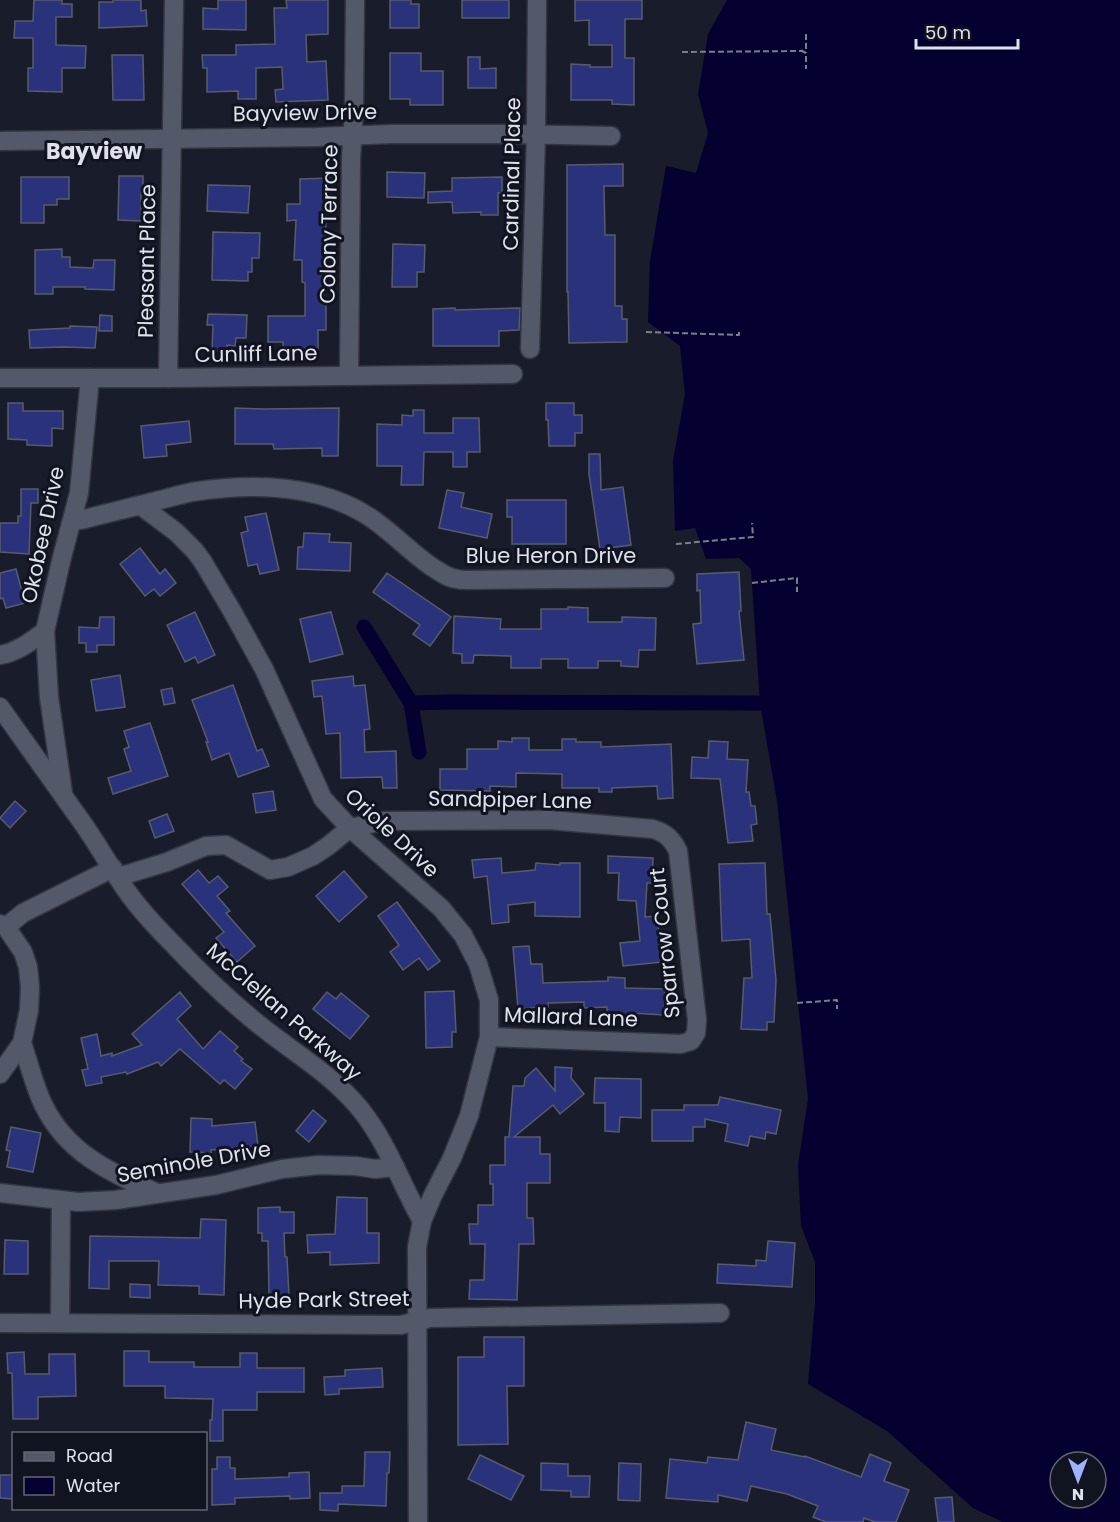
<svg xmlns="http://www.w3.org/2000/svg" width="1120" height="1522" font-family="Poppins,sans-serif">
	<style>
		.water { fill: #04002f; fill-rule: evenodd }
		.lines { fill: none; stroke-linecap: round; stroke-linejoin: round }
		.canal { stroke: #04002f; stroke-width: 15 }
		.building { fill: #2a327b; stroke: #575c6c; stroke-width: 1.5 }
		.minor-casing { stroke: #353642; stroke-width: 21 }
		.path { stroke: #7c7f8a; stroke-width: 2; stroke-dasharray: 6 3; stroke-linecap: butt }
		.minor { stroke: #545969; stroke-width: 18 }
		.labels { text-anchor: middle; stroke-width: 6; stroke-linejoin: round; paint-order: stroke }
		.street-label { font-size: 21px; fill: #dfe2eb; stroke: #101320 }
		.neighbourhood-label { font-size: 22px; font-weight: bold; fill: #dfe2eb; stroke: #101320 }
	</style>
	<rect width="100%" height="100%" fill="#191c2a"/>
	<path class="water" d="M727,0H1120V1522H1003L973,1508L887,1431L808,1384L815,1304V1262L801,1226L798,1165L808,1099L777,801L760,703L751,569L739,558L706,559L695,528L675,531L673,461L685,394L680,346L648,322L650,261L666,166L696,173L708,133L698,94L708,34ZM1060,1462H1096V1498H1060Z"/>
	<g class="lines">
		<g class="canal">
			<path d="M364,627L411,703L419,752"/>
			<path d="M411,703L451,702L760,703"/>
		</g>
	</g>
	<g class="building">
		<path d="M34,0H62V4H72V17H56V45L86,46L85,68H62V92L28,91V68H33V38H14L15,21H33Z"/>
		<path d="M113,0H141V11L146,10L147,26L99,28V2H113Z"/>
		<path d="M218,0H246V30L203,29V8L218,9Z"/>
		<path d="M286,0H328V34L306,35L307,62L326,61L328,100L276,102L275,90L283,89L282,67L256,68V99H238V91L207,92V68H203L202,55H236V45L275,44L274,8H287Z"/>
		<path d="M390,0H411V4H419V28H390Z"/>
		<rect x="462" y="0" width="47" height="18"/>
		<path d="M575,0H642V19H625V58H634V105L612,104V100H571V64L590,65V67H612V45H589V20L575,21Z"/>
		<path d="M390,53H421V71H443V105H410V99H390Z"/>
		<path d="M112,55H143L144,100H113Z"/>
		<path d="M468,57H480V69L496,68V88H468Z"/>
		<path d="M623,164V186H604L605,235H615V306H622V319H627V342L569,343L568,292H567V165Z"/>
		<path d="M387,172L425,173L424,198L387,197Z"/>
		<path d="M119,176H143V191H141V221L118,220Z"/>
		<path d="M21,177H69V199H57V205H44V223H21Z"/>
		<path d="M502,177V193H498V215H481V212L453,213L452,202L428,203V192L452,191V178Z"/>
		<path d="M330,178L331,220H326L324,303H326V330H318V348H283V342H268V316H305V283L302,282V260H294L296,220L287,221V204H300V179Z"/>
		<path d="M208,185L250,186L248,213L207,211Z"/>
		<path d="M213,232L260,233L259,258H252V272H248V281L212,280Z"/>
		<path d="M393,244L425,245L424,272H417V287H392Z"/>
		<path d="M62,249V257H70V267L93,268L94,260H115L114,290L85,289V287H53V294H35V250Z"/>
		<path d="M455,308V310L520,308L519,330L499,331V346H433V309Z"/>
		<path d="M208,314L247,315L246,338H236L235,346L227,345V351H212L213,325H207Z"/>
		<path d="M100,315L112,316V331H99Z"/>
		<path d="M70,326L97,327L95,348L64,347L30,348L29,330L70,328Z"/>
		<path d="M8,403H23V411H63V429L52,428V446L27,445V440L8,439Z"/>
		<path d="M546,403H574V415H582V433H575V446H549L548,420H546Z"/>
		<path d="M235,408L265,409L339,408L338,456H322V448L274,449L273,444H235Z"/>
		<path d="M413,410H424V433H453V418H479L480,452H467V467H453V452H424L423,485H401L402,466H377V424L402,425V415L413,416Z"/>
		<path d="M189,421L191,442L166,445L167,456L144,458L141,426Z"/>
		<path d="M589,454H600L601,490L623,487L631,545L600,549L589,474Z"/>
		<path d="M21,489H38V503H31L29,554L0,552V523H18V516H21Z"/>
		<path d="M447,490L464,493L461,507L492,514L487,538L439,528Z"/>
		<path d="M507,500H566V544H512V517H507Z"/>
		<path d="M266,513L279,570L260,574L257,564L248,566L241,533L248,531L245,517Z"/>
		<path d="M304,533L330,534L329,542L351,543L350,571L297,569L298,547H303Z"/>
		<path d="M140,548L160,574L165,569L176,583L160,596L154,589L145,596L120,564Z"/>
		<path d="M16,569L25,603L6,608L3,598L0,599V573Z"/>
		<path d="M739,572L741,611H739L744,660L697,664L693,624L701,623L700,590L697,591V574Z"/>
		<path d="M387,573L451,617L430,646L413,634L420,625L373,592Z"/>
		<path d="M568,607L588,608V622H622V617L656,618L655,650H639L638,667L621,666V661H598V668H568V659H541V668H511V656L474,655L473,663H462V654L453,653L454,616L501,619L500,629H541V609H568Z"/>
		<path d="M195,612L215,655L198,663L195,657L185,662L167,625Z"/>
		<path d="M331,612L343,654L310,662L300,619Z"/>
		<path d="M100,617H114V645H97V652H86V643H79V627L99,628Z"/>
		<path d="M120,675L125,707L96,711L91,680Z"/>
		<path d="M353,676L354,686L365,685L370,729L364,730L365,752L396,751L397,788H383L382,777L341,778L340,733L326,734L322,696L314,697L312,681Z"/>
		<path d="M233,685L257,751L262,749L269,766L238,777L229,753L212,760L206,742H208L192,700Z"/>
		<path d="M172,688L175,703L164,705L161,690Z"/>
		<path d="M150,723L168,776L113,794L108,778L131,771L124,749L129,747L124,731Z"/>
		<path d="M512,738H529V750H562V739H576V742H601V747L671,744L673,798L658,799L657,786L612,788V792H599V788H562V774L516,773V787L490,786V791L440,790V769H467V749H498V741L512,742Z"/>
		<path d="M709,741L728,742L727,759L748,760L746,792H749L751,806H755L757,824L751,825L753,841L728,843L720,779L691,778L692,757L708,758Z"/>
		<path d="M273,791L276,810L256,813L253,794Z"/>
		<path d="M15,801L26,811L10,828L0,818Z"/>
		<path d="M167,814L174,831L155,838L149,821Z"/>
		<path d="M608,856L653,858L652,883H647L645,917L657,916L662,962L623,966L620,943L640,941L636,901L618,900L619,873H608Z"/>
		<path d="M501,858L502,873L535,870L536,863L560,865V863H580V917L535,916V902L508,905L509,922L492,924L487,876L474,878L472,860Z"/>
		<path d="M765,863L767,914H770L776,980L774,1022H767V1030L741,1029L744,978H752L750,939L722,941L719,864Z"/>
		<path d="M198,870L209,883L218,876L228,887L217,896L230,911L226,913L255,946L237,962L216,938L224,932L182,884Z"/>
		<path d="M344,871L367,897L339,922L316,896Z"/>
		<path d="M397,902L440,961L428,970L419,958L403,970L390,952L399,945L378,916Z"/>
		<path d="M529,946L531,964H542L543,983L608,981V977L625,978V988L665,989L664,1015L630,1013V1017L607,1016V1007L584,1008V1002L548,1003V1007L518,1009L513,947Z"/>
		<path d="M454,991L456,1032H452V1047L426,1048L425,992Z"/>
		<path d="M180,992L191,1006L177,1019L203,1049L220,1031L238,1047L234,1051L243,1059L241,1061L252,1069L235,1089L224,1080L220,1084L180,1049L161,1066L158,1062L127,1074L126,1072L101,1077L102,1083L86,1086L82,1070L88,1069L81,1038L97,1034L101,1056L112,1053V1056L142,1045L132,1034Z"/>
		<path d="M327,992L336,999L341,993L369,1016L350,1039L313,1009Z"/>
		<path d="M555,1067L572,1068L571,1078L584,1094L560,1114L553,1105L514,1137H540V1154H550V1183H527V1218H533L534,1244H519L517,1300L469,1299L470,1280H484L485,1244H470L469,1224H478V1205H493V1184H490V1165H505V1137H509L513,1086H524L525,1078L536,1068L555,1091Z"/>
		<path d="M595,1078L641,1079V1118L620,1117L619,1132L605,1131V1103H594Z"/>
		<path d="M720,1097L781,1110L776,1134L766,1132L765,1139L750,1136L748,1146L725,1141L728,1124L705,1119V1127H693V1141H652V1110H684V1105H718Z"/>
		<path d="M313,1110L326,1121L309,1142L296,1131Z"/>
		<path d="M191,1118L212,1119V1126L255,1122L258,1146L211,1150V1153L190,1152Z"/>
		<path d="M11,1127L41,1133L33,1172L7,1167L10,1151L6,1150Z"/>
		<path d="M337,1197L367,1198V1233H379V1263L330,1265V1252L308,1253L307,1235L335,1234Z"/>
		<path d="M280,1207V1212H294V1233H284L285,1257H287L289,1295H269L268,1241H262V1233H258V1208Z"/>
		<path d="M201,1219L226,1220L224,1295L199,1294V1286L158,1285L159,1261H109V1289L89,1288L90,1236L200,1238Z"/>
		<path d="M5,1240L28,1241V1274H4Z"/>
		<path d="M768,1241L795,1243L792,1287L717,1283L718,1264L756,1266V1260L766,1261Z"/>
		<path d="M130,1284L150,1285V1298L130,1297Z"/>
		<path d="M484,1337H524V1386H507L508,1444L458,1445V1357H484Z"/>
		<path d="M124,1351H149V1362H194V1367H240V1353H257V1368H304V1392H257V1410H223V1441H210V1420H212L213,1399L165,1398V1386H124Z"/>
		<path d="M24,1352L25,1374H49V1354H75L76,1396L38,1397V1419H13L12,1373H8L7,1353Z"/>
		<path d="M382,1368L383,1387L339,1389V1394L325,1395L324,1377L345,1376V1370Z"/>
		<path d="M746,1422L776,1429L771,1450L805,1457V1456L861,1477L870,1454L891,1463L884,1481L909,1490L896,1522H875L864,1518L863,1522H826L813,1517L818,1506L787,1494L751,1486L747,1501L718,1495V1502L666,1498L670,1459L707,1463L708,1457L738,1460Z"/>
		<path d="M365,1452H390L389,1473H387L386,1506L338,1504V1511L320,1510V1493H342V1486H364Z"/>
		<path d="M480,1455L524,1476L511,1500L468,1479Z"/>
		<path d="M217,1457H230V1468H235V1479L289,1477V1473L309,1472L310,1498L290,1499V1496L235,1498V1504L212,1505V1469H217Z"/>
		<path d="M541,1463L568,1464V1476H590L589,1497H571V1491L541,1490Z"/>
		<path d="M619,1463L641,1464L640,1501L618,1500Z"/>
		<path d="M0,1475H14V1499L0,1498Z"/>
		<path d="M952,1497L954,1522H938L935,1498Z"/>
	</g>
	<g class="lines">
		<defs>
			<g id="minor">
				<path d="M0,141L317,137L392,134H509L611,136"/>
				<path d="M530,349L536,135L537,0"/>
				<path d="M349,376L351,158L354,110L355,0"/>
				<path d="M0,378H168L513,374"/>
				<path d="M168,378L174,0"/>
				<path d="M140,505L176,532L195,551L203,562L232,611L264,669L323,799L350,828L441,908L463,935L478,964L489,1000V1037L469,1116L452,1158L433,1195L422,1221"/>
				<path d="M72,521L85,519C107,513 130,508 152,502C165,499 178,495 192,492C251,483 316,483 368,516C391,531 410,552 432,567C439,571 445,576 452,578C456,579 461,580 466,580L665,578"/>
				<path d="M45,631L49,697L63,793"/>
				<path d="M0,655C18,652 31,641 45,631L62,557L79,493L90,378"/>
				<path d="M0,707C26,744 53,781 79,818C96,841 110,867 126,890C140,910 157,928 174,945C204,977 237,1008 271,1034C304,1059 335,1078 361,1110C388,1144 401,1184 422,1221L417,1247L418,1522"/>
				<path d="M118,877L167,862L206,846L226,845L270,870L288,867L313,856L328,846L350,828L384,821L549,820L653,829C666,833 672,839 678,851L697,1020L696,1033L691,1041L681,1044L489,1037"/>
				<path d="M0,924L6,927L23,952L28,967L30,987L29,1010L22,1043L0,1074"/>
				<path d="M6,927L23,913L113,868"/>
				<path d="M22,1043C29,1063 34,1085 43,1104C67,1154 110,1172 157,1193"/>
				<path d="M0,1193L78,1202L116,1200L216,1185L282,1169L319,1165L356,1166L375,1169L395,1167"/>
				<path d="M0,1323L401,1325L430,1318L720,1313"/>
				<path d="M60,1323L61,1201"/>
			</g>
		</defs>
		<use href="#minor" class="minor-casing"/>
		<g class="path">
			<path d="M806,34V49L802,51L806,53V69"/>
			<path d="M682,52L802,51"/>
			<path d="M646,332L739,335V329"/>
			<path d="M676,544L753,537L752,523"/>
			<path d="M752,583L797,578V592"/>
			<path d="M797,1003L837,1000V1009"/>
		</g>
		<use href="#minor" class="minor"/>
	</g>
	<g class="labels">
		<g class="street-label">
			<text transform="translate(305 113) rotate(-1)" y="7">Bayview Drive</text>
			<text transform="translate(512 174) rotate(-89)" y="7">Cardinal Place</text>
			<text transform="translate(329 224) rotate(-89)" y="7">Colony Terrace</text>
			<text transform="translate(147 261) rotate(-89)" y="7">Pleasant Place</text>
			<text transform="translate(256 354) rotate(-1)" y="7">Cunliff Lane</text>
			<text transform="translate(43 535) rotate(-78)" y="7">Okobee Drive</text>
			<text x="551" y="563">Blue Heron Drive</text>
			<text transform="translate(510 800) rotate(1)" y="7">Sandpiper Lane</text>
			<text transform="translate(392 833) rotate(43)" y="7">Oriole Drive</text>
			<text transform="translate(665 943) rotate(-96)" y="7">Sparrow Court</text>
			<text transform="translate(284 1012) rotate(41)" y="7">McClellan Parkway</text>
			<text transform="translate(571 1017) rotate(2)" y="7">Mallard Lane</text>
			<text transform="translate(194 1162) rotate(-10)" y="7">Seminole Drive</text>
			<text transform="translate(324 1300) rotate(-1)" y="7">Hyde Park Street</text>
		</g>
		<g class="neighbourhood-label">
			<text x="94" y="159">Bayview</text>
		</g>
	</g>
	<rect x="12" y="1432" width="195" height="78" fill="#101320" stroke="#636671" stroke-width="1.5"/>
	<rect x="24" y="1452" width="30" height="9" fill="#545969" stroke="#636671" stroke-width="1.5"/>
	<text x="66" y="1462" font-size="18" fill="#dfe2eb">Road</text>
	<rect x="24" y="1477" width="30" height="18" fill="#04002f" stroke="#636671" stroke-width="1.5"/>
	<text x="66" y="1492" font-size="18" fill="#dfe2eb">Water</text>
	<g transform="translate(1078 1480) rotate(180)"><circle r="28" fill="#101320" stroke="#636671" stroke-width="1.5"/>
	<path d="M0-4.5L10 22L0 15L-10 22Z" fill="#a1b2fd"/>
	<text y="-9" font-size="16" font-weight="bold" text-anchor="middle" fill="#dfe2eb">N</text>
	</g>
	<path d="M916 39v9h102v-9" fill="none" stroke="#dfe2eb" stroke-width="3"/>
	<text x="925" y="39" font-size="18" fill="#dfe2eb" stroke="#101320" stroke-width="4.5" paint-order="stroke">50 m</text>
</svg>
